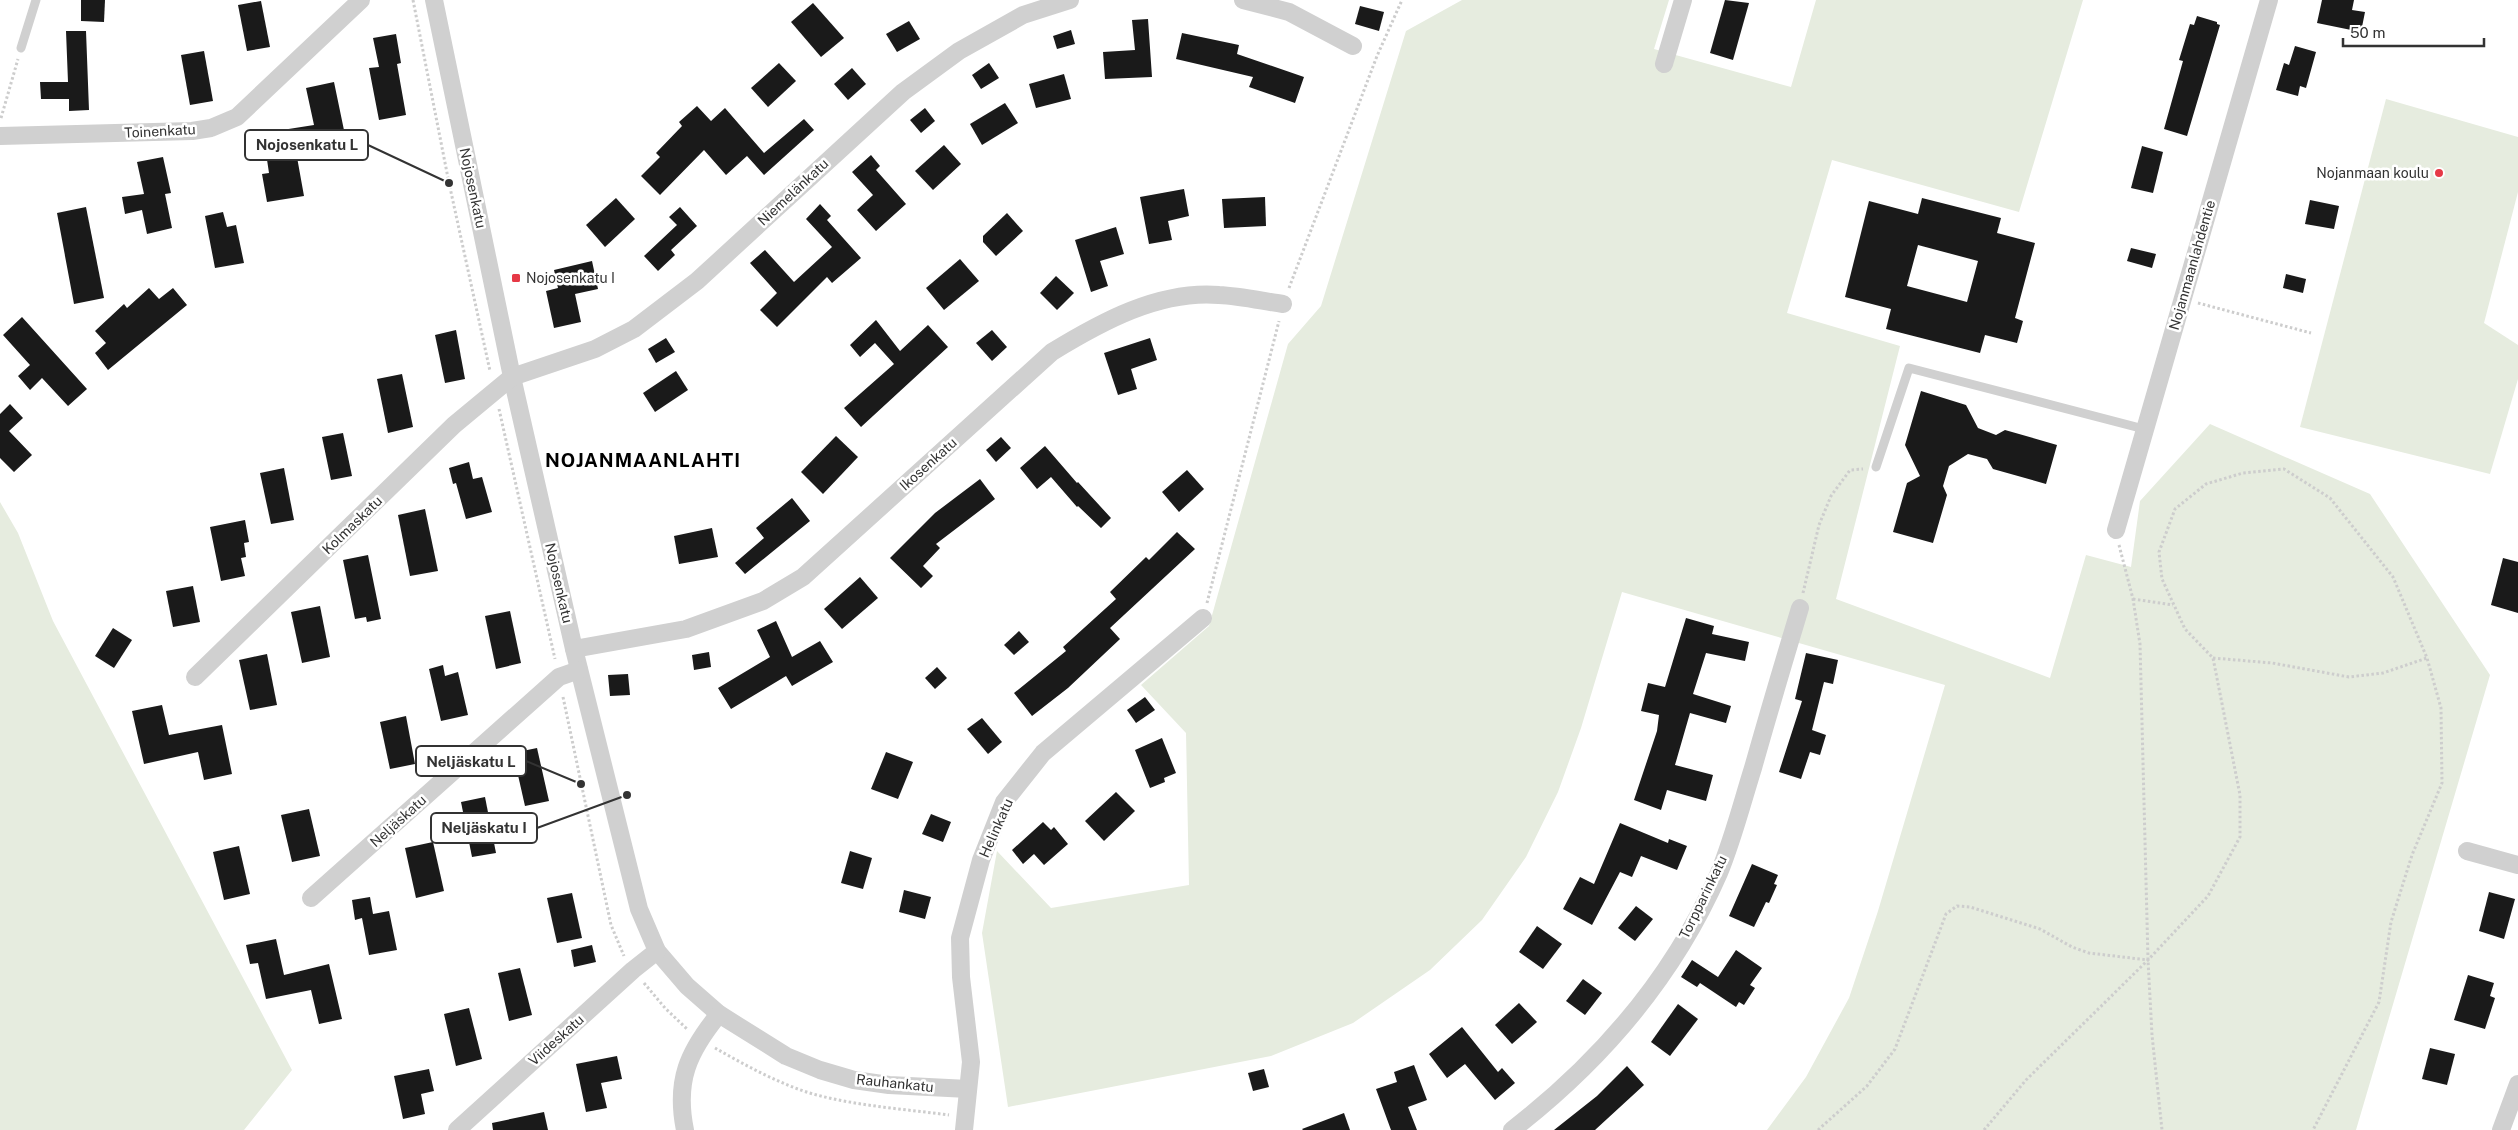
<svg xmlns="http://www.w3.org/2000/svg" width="2518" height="1130" font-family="'Public Sans',sans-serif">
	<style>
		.green { fill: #e6ecdf }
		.building { fill: #1a1a1a; fill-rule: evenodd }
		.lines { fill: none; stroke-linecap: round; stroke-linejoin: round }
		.path { stroke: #cdcdcd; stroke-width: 3; stroke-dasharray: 2.5 2.5; stroke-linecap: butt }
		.lane { stroke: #d0d0d0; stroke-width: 9 }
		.street { stroke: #d0d0d0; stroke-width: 18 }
		.poi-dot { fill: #e63946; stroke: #fff; stroke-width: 2 }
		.labels { text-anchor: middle; stroke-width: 5; stroke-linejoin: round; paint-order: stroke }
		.street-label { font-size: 14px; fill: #333; stroke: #fff }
		.poi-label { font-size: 14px; fill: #333; stroke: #fff; text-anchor: end }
		.district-label { font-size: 19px; font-weight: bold; letter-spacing: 1px; fill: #000; stroke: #fff }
		.leader { fill: none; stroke: #333; stroke-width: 2 }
		.callout-dot { fill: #333; stroke: #fff; stroke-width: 2 }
		.callout { fill: #fff; stroke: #333; stroke-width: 2 }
		.callout-label { font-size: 15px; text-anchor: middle; font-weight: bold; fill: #333 }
	</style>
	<rect width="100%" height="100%" fill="#fff"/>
	<g class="green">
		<path d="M1462,0H1669L1654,49L1791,87L1816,0H2083L2019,212L1832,160L1787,313L1900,346L1836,599L2050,678L2086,555L2131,567L2140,501L2210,424L2370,494L2490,675L2356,1130H1767L1806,1077L1849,998L1878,911L1945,685L1622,592L1581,728L1558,792L1526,857L1482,920L1430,970L1353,1023L1271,1056L1008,1107L982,933L997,851L1051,908L1189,885L1186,733L1141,685L1209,626L1288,344L1321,306L1406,31Z"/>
		<path d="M2386,99L2518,137V192L2484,323L2518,345V379L2490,474L2300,427Z"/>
		<path d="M0,502L18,533L53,621L292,1070L244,1130H0Z"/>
	</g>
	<g class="building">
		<path d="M81,0H105L104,22L81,21Z"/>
		<path d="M1725,0L1749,3L1733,60L1710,53Z"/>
		<path d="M2322,0H2354L2352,10L2365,12L2361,32L2317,23Z"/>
		<path d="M261,1L270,47L247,51L238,5Z"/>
		<path d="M813,3L844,38L821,57L791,22Z"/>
		<path d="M1360,6L1384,12L1379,31L1355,24Z"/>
		<path d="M2197,16L2217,22V24L2220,25L2187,136L2164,129L2183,61L2179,60L2190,24L2194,25Z"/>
		<path d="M1148,19L1152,77L1105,79L1103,52L1135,50L1132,20Z"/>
		<path d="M909,21L920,39L897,52L886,34Z"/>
		<path d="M1071,30L1075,44L1057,49L1053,36Z"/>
		<path d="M66,31H86L89,110L69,111V99H41L40,82H68Z"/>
		<path d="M1182,33L1239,45L1237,54L1304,77L1295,103L1249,87L1253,77L1176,59Z"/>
		<path d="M396,34L401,63L397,64L406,115L379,120L369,68L379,67L373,38Z"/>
		<path d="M2295,46L2316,52L2306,88L2300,86L2298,96L2276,90L2284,63L2289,65Z"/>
		<path d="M204,51L213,101L190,105L181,55Z"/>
		<path d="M779,63L796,81L768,107L751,88Z"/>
		<path d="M989,63L999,78L981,89L972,75Z"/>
		<path d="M852,68L866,84L848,100L834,84Z"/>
		<path d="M1064,74L1071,99L1036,108L1029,84Z"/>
		<path d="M334,82L345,135L295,146L304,196L267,202L262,174L269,173L263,133L314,125L306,88Z"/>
		<path d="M1005,103L1018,123L982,145L970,124Z"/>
		<path d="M697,106L711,121L725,108L764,153L804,119L814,130L764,175L747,156L726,175L704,150L660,195L641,176L660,157L656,153L682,126L679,122Z"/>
		<path d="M925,108L935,121L921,133L910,120Z"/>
		<path d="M944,145L961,164L933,190L915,171Z"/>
		<path d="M2142,146L2163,152L2153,193L2131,188Z"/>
		<path d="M871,155L880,166L876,170L906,204L876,231L857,210L873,195L852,172Z"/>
		<path d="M163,157L171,193L165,194L172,228L147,234L142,210L125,214L122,197L144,194L137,162Z"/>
		<path d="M1184,189L1189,216L1168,221L1172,240L1149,244L1140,197Z"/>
		<path d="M1265,197L1266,226L1224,228L1222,199Z"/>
		<path d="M616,198L635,219L605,247L586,225Z"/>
		<path d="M1922,198L2001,218L1997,233L2035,243L2015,318L2023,321L2017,343L1985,335L1980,353L1886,329L1891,309L1845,297L1869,201L1918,214ZM1918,245L1978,261L1967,302L1907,286Z"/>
		<path d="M2310,200L2339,206L2334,229L2305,224Z"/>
		<path d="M820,204L831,216L827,220L861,258L832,283L827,277L777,327L760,310L777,293L750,263L765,250L794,282L832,247L806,219Z"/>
		<path d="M86,207L104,298L74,304L57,213Z"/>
		<path d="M680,207L697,226L671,250L675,255L658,271L644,256L677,225L669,217Z"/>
		<path d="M223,212L227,227L236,225L244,263L215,268L205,216Z"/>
		<path d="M1007,213L1023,231L996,256L983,242V236Z"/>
		<path d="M1116,227L1124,254L1100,261L1108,286L1091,292L1075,240Z"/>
		<path d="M2131,248L2156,254L2152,268L2127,261Z"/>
		<path d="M960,259L979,281L944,310L926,288Z"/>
		<path d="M592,261L598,289L575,294L581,322L554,328L546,291L558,288L554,270Z"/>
		<path d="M2286,274L2306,279L2303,293L2283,288Z"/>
		<path d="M1056,276L1074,293L1057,310L1040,293Z"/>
		<path d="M149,288L159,299L173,288L187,305L108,370L95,353L106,343L95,331L124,304L127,308Z"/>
		<path d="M22,317L87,389L68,406L42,378L30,390L18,376L30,365L3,335Z"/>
		<path d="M876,320L900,351L928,325L948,347L861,427L844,408L894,364L875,343L860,357L850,345Z"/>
		<path d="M456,330L465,379L445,383L435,335Z"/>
		<path d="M992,330L1007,347L992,361L976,343Z"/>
		<path d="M666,338L675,352L656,363L648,349Z"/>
		<path d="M1150,338L1157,360L1131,369L1137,389L1118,395L1104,353Z"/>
		<path d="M676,371L688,390L655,412L643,393Z"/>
		<path d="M402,374L413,427L388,433L377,379Z"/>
		<path d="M1921,391L1966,405L1978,428L1996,435L2005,430L2057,445L2046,484L1993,469L1987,459L1968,454L1949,466L1943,486L1947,495L1933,543L1893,532L1907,483L1920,476L1905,445Z"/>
		<path d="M10,404L23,418L9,431L32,455L14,472L0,458V414Z"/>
		<path d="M343,433L352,476L331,480L322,437Z"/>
		<path d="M836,436L858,457L823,494L801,472Z"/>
		<path d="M1001,437L1011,448L996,462L986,450Z"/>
		<path d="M1045,446L1077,483L1078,482L1111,518L1101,528L1078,506L1077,507L1051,477L1037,489L1020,468Z"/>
		<path d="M469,462L473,479L482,477L492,512L466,519L456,483L453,484L449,468Z"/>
		<path d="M284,468L294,520L271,524L260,473Z"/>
		<path d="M1187,470L1204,489L1179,512L1162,492Z"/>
		<path d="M980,479L995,499L936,544L940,548L923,566L933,576L921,588L890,558L935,513Z"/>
		<path d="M792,498L810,521L745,574L735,563L764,538L756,528Z"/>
		<path d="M425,509L438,571L410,576L398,515Z"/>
		<path d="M245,520L249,542L244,543L246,557L241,558L245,576L221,581L210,527Z"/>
		<path d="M712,528L718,557L679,564L674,536Z"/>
		<path d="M1177,532L1195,549L1110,628L1120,639L1068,688L1032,716L1014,693L1066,651L1063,647L1116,599L1110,592L1146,557L1149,560Z"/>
		<path d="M368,555L381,619L367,622L366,617L355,619L343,560Z"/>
		<path d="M2503,558L2518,562V613L2491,605Z"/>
		<path d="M860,577L878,598L842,629L824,609Z"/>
		<path d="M193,586L200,622L173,627L166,591Z"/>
		<path d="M320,606L330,657L302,663L291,612Z"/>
		<path d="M510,611L521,663L496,669L485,616Z"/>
		<path d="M1686,618L1714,626L1712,634L1749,642L1745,661L1706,653L1693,694L1731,706L1726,723L1690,713L1675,765L1713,775L1706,801L1667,790L1661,810L1634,800L1657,731L1659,715L1641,711L1648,683L1665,687Z"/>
		<path d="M776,621L792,657L820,641L833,662L792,686L786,676L731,709L718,688L770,657L757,630Z"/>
		<path d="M113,628L132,640L114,668L95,656Z"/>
		<path d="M1019,631L1029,642L1014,655L1004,645Z"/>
		<path d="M709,652L711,667L694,670L692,655Z"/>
		<path d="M1806,653L1838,660L1833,684L1824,682L1812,730L1826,735L1820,755L1810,752L1801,779L1779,772L1802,701L1795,699Z"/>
		<path d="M267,654L277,705L250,710L239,660Z"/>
		<path d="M443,665L445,676L458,672L468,715L441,721L429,669Z"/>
		<path d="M937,667L947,678L935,689L925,678Z"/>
		<path d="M628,674L630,695L610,696L608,675Z"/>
		<path d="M1145,697L1155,710L1136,723L1127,710Z"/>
		<path d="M162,705L169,735L222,725L232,774L204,780L198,752L144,764L132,711Z"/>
		<path d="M406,716L415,764L390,769L380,722Z"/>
		<path d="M982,718L1002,742L988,754L967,729Z"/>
		<path d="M1162,738L1176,773L1164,778L1165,782L1150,788L1135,750Z"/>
		<path d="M537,748L549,801L525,806L513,753Z"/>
		<path d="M886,752L913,762L898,799L871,789Z"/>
		<path d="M1116,792L1135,811L1104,841L1085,821Z"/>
		<path d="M485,797L496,853L472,857L461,802Z"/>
		<path d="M309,809L320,856L292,862L281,815Z"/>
		<path d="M931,814L951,822L943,842L922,834Z"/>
		<path d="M1043,822L1051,830L1054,827L1068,844L1044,865L1034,854L1023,864L1012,850Z"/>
		<path d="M1620,823L1668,843L1669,839L1687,846L1677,870L1641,856L1632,877L1620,872L1592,925L1563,909L1580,877L1594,884Z"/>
		<path d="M433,842L444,891L416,898L405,848Z"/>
		<path d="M239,846L250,894L224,900L213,852Z"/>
		<path d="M850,851L872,858L863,889L841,883Z"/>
		<path d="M1752,864L1778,875L1774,884L1777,885L1769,903L1766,902L1754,927L1729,916Z"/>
		<path d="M904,890L931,897L925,919L899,912Z"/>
		<path d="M2489,892L2515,899L2504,939L2479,931Z"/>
		<path d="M572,893L582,938L557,943L547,898Z"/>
		<path d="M370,897L373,914L389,911L397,950L369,955L362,918L355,920L352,900Z"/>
		<path d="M1636,906L1653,919L1635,941L1618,928Z"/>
		<path d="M1537,926L1562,944L1543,969L1519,952Z"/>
		<path d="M276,939L284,975L329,964L342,1019L319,1024L311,990L266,999L258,963L250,964L246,945Z"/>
		<path d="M592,945L596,962L574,967L571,950Z"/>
		<path d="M1736,950L1762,968L1750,985L1755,988L1744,1005L1739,1002L1736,1007L1700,983L1697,987L1681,977L1692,960L1718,977Z"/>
		<path d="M520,968L532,1015L509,1021L498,973Z"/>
		<path d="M2468,975L2494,983L2490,996L2495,998L2485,1029L2454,1020Z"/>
		<path d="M1583,979L1602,993L1585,1015L1566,1001Z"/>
		<path d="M1519,1003L1537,1022L1512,1044L1495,1025Z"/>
		<path d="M1678,1004L1698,1019L1670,1056L1651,1042Z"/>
		<path d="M469,1008L482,1059L456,1066L444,1014Z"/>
		<path d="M1462,1027L1498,1072L1502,1068L1515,1083L1495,1100L1465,1064L1447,1078L1429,1054Z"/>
		<path d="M2430,1048L2455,1054L2447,1085L2422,1079Z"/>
		<path d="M617,1056L622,1079L601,1083L607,1108L586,1112L576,1064Z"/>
		<path d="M1414,1065L1427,1100L1408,1107L1417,1130H1391L1376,1089L1397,1082L1394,1072Z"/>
		<path d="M1627,1066L1644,1085L1595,1130H1554L1597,1096Z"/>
		<path d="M429,1069L434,1091L421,1094L425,1114L403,1119L394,1076Z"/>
		<path d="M1264,1069L1269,1087L1253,1091L1248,1073Z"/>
		<path d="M544,1112L548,1130H493L492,1123Z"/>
		<path d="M1344,1113L1350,1130H1303L1302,1129Z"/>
	</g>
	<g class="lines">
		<g class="path">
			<path d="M413,0L449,183L490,371"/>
			<path d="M1,118L18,59"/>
			<path d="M1289,288L1377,56L1402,0"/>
			<path d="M2198,303L2311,333"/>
			<path d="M499,409L555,659"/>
			<path d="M2119,545L2133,599L2140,644L2148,960L2152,1035L2162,1130"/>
			<path d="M1803,593L1819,525L1831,496L1850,470L1863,469"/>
			<path d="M2133,599L2173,605"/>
			<path d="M1207,603L1279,321"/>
			<path d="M2213,658L2272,663L2349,677L2383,673L2427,658"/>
			<path d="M563,697L611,925L624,956"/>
			<path d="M644,983L665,1008L687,1029"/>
			<path d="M715,1048C745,1065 779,1084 813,1094C857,1106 904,1109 949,1115"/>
			<path d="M1818,1130L1867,1086L1895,1049L1946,914L1957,906L1970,907L2040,929L2072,947L2089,953L2148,960"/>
			<path d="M1984,1130L2026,1080L2148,960L2208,896L2240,837V795L2213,658L2185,629L2162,579L2159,552L2175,509L2206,484L2243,473L2284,469L2330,498L2393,577L2427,658L2441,708L2442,783L2412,855L2391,922L2379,1002L2313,1130"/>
		</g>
		<g class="lane">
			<path d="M21,48L36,0"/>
			<path d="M1876,467L1909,368L2144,429"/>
		</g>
		<g class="street">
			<path d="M434,0L512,377L574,649L639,909L657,951L687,986L719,1014L786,1056L820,1070L854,1080L889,1085L968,1089"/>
			<path d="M1243,0L1289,12L1353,46"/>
			<path d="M1664,64L1683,0"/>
			<path d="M0,136L192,131L211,128L237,117L361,0"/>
			<path d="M2116,530L2269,0"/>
			<path d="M574,649L686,629L763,601L803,577L1052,352C1101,322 1159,290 1219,295C1240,296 1262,301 1283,304"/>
			<path d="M195,677L454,425L512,377L595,349L634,329L697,281L903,92L959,51L1023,15L1070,0"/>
			<path d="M2467,851L2518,865"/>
			<path d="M311,898L559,677L579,670"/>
			<path d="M457,1130L633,970L657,951"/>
			<path d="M685,1130C675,1081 688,1052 719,1014"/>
			<path d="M964,1130L971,1062L961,977L960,938L981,860L1004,802L1043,753L1203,618"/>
			<path d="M1512,1130C1600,1062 1674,976 1719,873C1733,839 1742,803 1753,768C1768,715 1784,661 1800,608"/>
			<path d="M2501,1130L2518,1084"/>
		</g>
	</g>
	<g class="poi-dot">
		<circle cx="2439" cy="173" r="5"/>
		<rect x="511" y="273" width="10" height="10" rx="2.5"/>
	</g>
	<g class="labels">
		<g class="street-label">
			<text transform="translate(160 131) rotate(-3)" y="5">Toinenkatu</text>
			<text transform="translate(473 188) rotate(78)" y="5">Nojosenkatu</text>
			<text transform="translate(793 192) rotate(-43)" y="5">Niemelänkatu</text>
			<text transform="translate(2192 265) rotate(-74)" y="5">Nojanmaanlahdentie</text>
			<text transform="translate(928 464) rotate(-42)" y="5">Ikosenkatu</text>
			<text transform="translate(352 525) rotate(-44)" y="5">Kolmaskatu</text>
			<text transform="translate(559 583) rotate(77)" y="5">Nojosenkatu</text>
			<text transform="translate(398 821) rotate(-42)" y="5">Neljäskatu</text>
			<text transform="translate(996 828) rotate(-66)" y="5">Helinkatu</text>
			<text transform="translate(1703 897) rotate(-64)" y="5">Torpparinkatu</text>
			<text transform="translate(556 1040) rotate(-42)" y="5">Viideskatu</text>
			<text transform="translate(895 1083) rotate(6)" y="5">Rauhankatu</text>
		</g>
		<g class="poi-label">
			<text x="2429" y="178">Nojanmaan koulu</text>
			<text x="526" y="283" text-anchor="start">Nojosenkatu I</text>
		</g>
		<g class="district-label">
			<text x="643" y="467">NOJANMAANLAHTI</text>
		</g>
	</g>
	<path class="leader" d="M449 183L368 145M581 784L526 761M627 795L537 828"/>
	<g class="callout-dot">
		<circle cx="449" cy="183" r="5"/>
		<circle cx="581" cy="784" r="5"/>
		<circle cx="627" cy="795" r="5"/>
	</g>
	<g class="callout">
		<rect x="245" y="130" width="123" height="30" rx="5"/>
		<rect x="416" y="746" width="110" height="30" rx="5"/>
		<rect x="431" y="813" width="106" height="30" rx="5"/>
	</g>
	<g class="callout-label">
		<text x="307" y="150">Nojosenkatu L</text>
		<text x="471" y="767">Neljäskatu L</text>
		<text x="484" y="833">Neljäskatu I</text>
	</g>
	<path d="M2343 38v8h141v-8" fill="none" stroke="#333333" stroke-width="2.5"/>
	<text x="2350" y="38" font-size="15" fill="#333333" stroke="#ffffff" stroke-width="4" paint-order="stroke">50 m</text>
</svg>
